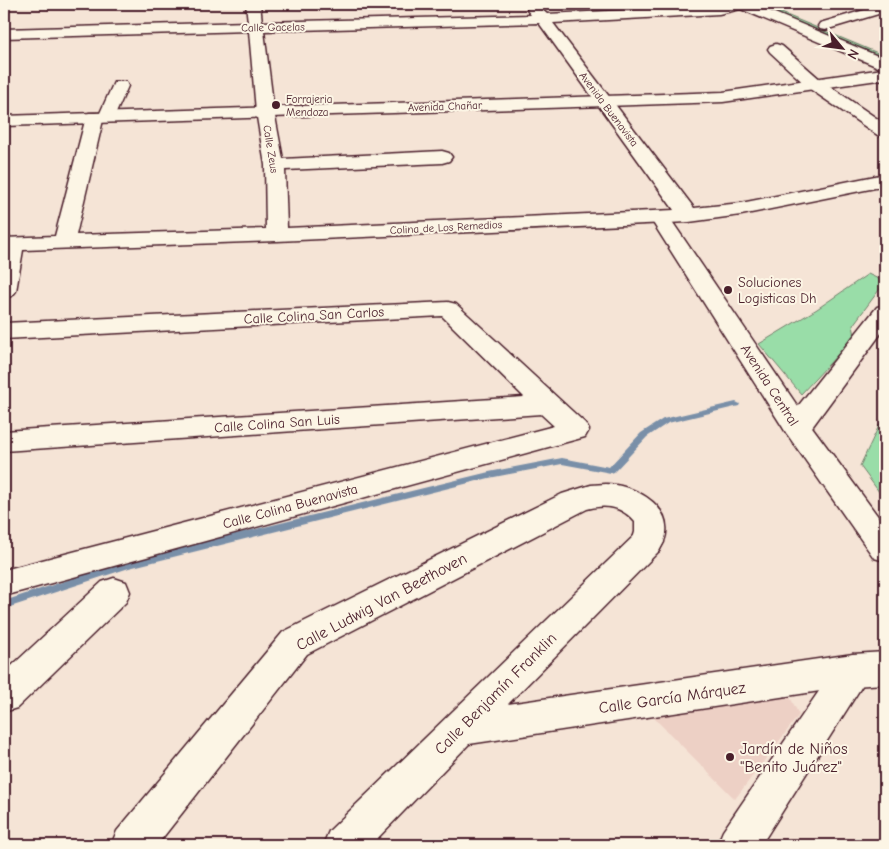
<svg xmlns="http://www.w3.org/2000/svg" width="889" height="849" font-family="'Comic Neue',sans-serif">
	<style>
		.built { fill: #edd0c5 }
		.green { fill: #99dda8; stroke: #727e6a }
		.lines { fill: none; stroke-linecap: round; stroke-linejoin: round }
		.stream { fill: #798fa8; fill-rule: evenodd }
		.minor-casing { stroke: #4a1f2b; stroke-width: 3 }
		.tertiary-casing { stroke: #4a1f2b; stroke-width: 3 }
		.minor { fill: #fcf5e5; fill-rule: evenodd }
		.tertiary { fill: #fcf5e5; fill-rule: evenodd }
		.poi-dot { fill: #4a1f2b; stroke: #fcf5e5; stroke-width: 2 }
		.labels { text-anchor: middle; stroke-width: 4; stroke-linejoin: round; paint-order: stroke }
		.far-street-label { font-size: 11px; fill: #4a1f2b; stroke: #fcf5e5 }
		.far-poi-label { font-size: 11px; fill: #4a1f2b; stroke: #fcf5e5; text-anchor: start }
		.poi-label { font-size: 14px; fill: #4a1f2b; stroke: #fcf5e5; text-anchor: start }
		.street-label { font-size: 14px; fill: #4a1f2b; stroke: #fcf5e5 }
		.near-street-label { font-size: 16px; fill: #4a1f2b; stroke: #fcf5e5 }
		.near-poi-label { font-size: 16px; fill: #4a1f2b; stroke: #fcf5e5; text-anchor: start }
	</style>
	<rect width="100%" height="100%" fill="#f5e4d6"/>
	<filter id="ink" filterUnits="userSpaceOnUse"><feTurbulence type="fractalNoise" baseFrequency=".02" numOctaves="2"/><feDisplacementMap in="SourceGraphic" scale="10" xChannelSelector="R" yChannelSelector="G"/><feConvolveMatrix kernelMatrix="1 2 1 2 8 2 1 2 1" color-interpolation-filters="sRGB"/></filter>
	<g filter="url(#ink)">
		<path class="built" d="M789,695L799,715L735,799L647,711Z"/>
		<g class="green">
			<path d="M748,4H760L885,56V62Z"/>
			<path d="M868,274L885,282L853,325L855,336L801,394L759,344L817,309Z"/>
			<path d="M885,413V500L860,466Z"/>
		</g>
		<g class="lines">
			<path class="stream" d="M736,402L740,404L739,406L668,423L647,437L614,472L611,473L562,464L489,478L129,568L4,609V601L129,560L489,472L562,458L609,467L641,433L663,419Z"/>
			<defs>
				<g id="minor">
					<path d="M246,4H260L262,22L531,15L527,10L529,7C538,5 541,9 547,14L751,4L749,7L719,14L553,23L694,208L741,203L885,174V186L741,215L689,222L277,241L23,250L16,291L12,296L4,298V238L55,236L86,117L89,113H100L114,82H126L128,86L113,120H103L76,235L266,229L265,165L256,111L249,31L4,38V29L248,22ZM539,23L674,210L287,228L285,170L442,163L449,161L452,157L449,153L442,151L283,159L274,111L264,31Z"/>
					<path d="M885,4V12L825,30L820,29L818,26L820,23Z"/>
					<path d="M776,44L782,46L822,81L885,124V137L879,136L810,89L770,52L768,49L770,46Z"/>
					<path d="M448,302L456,304L585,423L589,430L585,437L4,596V570L554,426L541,414L4,451V431L524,397L442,316L4,339V323Z"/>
					<path d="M885,305V328L807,434L797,437L787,434L783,427L787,420L877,307Z"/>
					<path d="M606,484C630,484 670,503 666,533C666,539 662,545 659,551L648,554L637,551L632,542L635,532V522C621,506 606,504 587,509L307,654L157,845H111L117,831L283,632L562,494L591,485Z"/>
					<path d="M114,578L126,582L130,592L126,602L17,708L4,712V673L102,582Z"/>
					<path d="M853,654L865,659L871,670L865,681L761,845H717L723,831L841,659Z"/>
				</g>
				<g id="tertiary">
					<path d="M734,4H753L885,59V79L723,102L4,126V116L723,92L883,69L736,7Z"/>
					<path d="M660,212L667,214L807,420L885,526V561L874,558L787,434L650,218L653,214Z"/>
					<path d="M648,530L659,533L664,542L659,551L508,704L853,654L885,652V684L853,686L469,744L371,845H323L329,831L637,533Z"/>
				</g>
			</defs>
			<use href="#minor" class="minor-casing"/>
			<use href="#tertiary" class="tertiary-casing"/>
			<use href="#minor" class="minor"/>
			<use href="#tertiary" class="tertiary"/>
		</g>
	</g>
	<g class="poi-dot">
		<circle cx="276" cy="105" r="5"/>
		<circle cx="728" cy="290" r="5"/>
		<circle cx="730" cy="757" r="5"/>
	</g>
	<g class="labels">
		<g class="far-street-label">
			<text transform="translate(273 27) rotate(-1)" y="4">Calle Gacelas</text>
			<text transform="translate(445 106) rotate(-2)" y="4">Avenida Chañar</text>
			<text transform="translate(609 109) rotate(53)" y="4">Avenida Buenavista</text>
			<text transform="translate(271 149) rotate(81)" y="4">Calle Zeus</text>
			<text transform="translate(446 227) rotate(-3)" y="4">Colina de Los Remedios</text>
		</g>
		<g class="far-poi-label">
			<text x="286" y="103">Forrajeria<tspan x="286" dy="13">Mendoza</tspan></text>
		</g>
		<g class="poi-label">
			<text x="738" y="287">Soluciones<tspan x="738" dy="16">Logisticas Dh</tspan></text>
		</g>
		<g class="street-label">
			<text transform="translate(314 315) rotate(-3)" y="5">Calle Colina San Carlos</text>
			<text transform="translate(770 385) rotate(57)" y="5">Avenida Central</text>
			<text transform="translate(277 423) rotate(-4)" y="5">Calle Colina San Luis</text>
			<text transform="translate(290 506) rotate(-15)" y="5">Calle Colina Buenavista</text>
		</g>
		<g class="near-street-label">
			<text transform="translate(381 601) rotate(-28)" y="6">Calle Ludwig Van Beethoven</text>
			<text transform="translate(495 693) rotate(-45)" y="6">Calle Benjamín Franklin</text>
			<text transform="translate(672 697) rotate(-8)" y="6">Calle García Márquez</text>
		</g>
		<g class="near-poi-label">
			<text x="740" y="754">Jardín de Niños<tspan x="740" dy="18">"Benito Juárez"</tspan></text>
		</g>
	</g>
	<rect width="889" height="849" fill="none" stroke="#fcf5e5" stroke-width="20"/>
	<rect x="10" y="10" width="869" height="829" fill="none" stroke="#4a1f2b" stroke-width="2" filter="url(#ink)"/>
	<g transform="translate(842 48) rotate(119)" stroke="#fcf5e5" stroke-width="4" paint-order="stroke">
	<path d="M0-4L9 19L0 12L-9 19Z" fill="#4a1f2b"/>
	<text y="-8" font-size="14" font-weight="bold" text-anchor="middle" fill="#4a1f2b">N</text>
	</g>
</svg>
